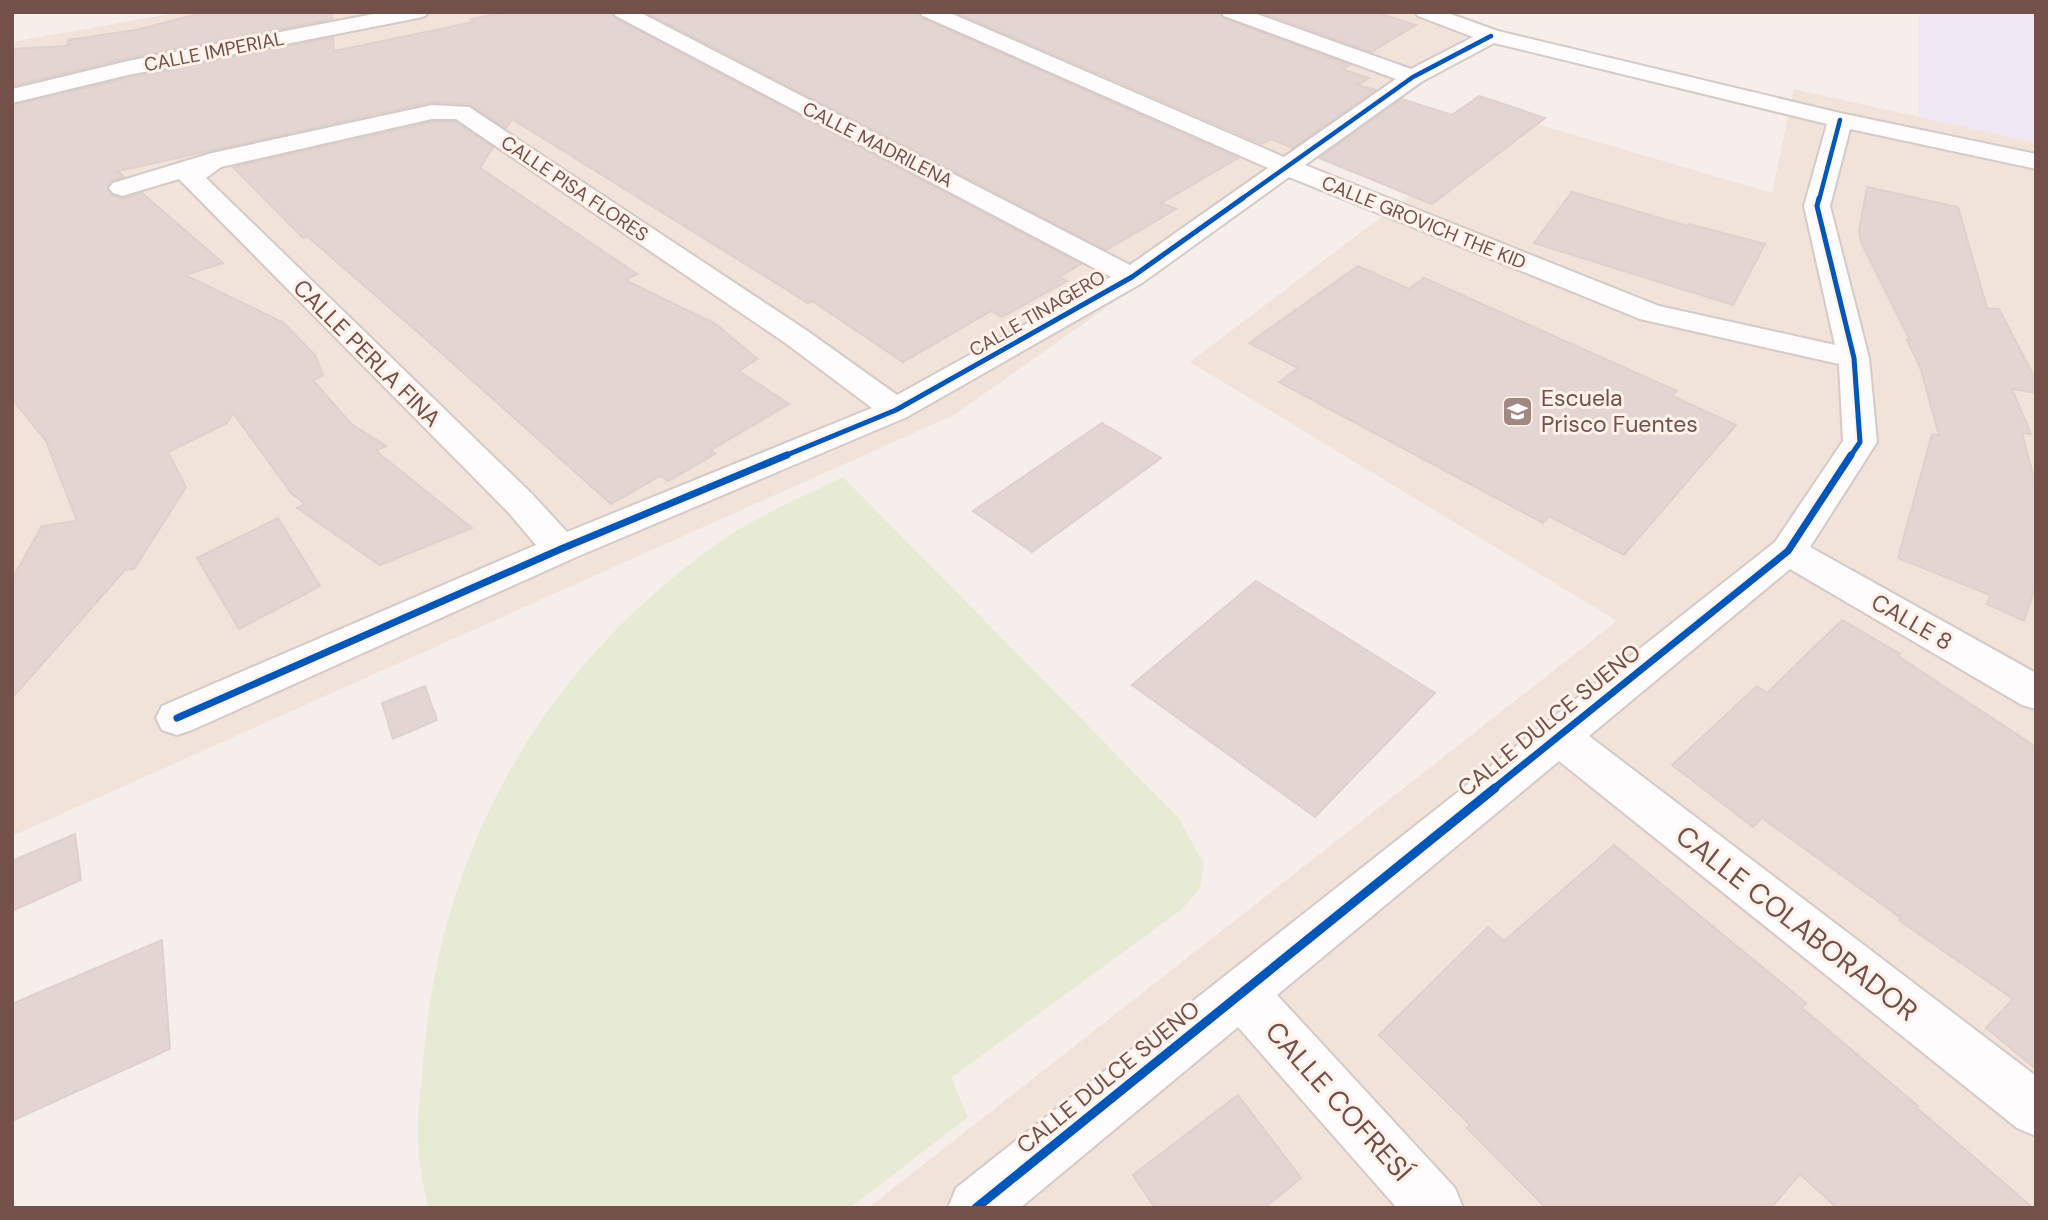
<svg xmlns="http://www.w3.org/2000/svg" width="2048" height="1220" font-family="'DM Sans',sans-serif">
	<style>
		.residential { fill: #f1e2da }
		.education { fill: #efe7f2 }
		.green { fill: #e7ebd5 }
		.building { fill: #e3d5d1; stroke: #dfd0cc; stroke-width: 2 }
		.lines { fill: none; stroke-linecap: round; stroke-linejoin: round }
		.minor-casing { stroke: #d4cac7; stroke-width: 4 }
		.minor { fill: #fefcfc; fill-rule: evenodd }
		.cycleway-far3-casing { stroke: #fff2ea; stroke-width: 7 }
		.cycleway-far2-casing { stroke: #fff2ea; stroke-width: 9 }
		.cycleway-far1-casing { stroke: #fff2ea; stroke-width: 11 }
		.cycleway-casing { stroke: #fff2ea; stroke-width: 13 }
		.cycleway-far3 { stroke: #0057b8; stroke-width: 4.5 }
		.cycleway-far2 { stroke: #0057b8; stroke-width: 5 }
		.cycleway-far1 { stroke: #0057b8; stroke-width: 7 }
		.cycleway { stroke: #0057b8; stroke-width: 9 }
		.labels { text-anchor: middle; stroke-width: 6; stroke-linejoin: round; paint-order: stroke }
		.far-street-label { font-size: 19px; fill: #73504a; stroke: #fff2ea }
		.street-label { font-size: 23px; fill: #73504a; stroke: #fff2ea }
		.poi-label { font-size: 23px; fill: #73504a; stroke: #fff2ea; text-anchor: start }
		.near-street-label { font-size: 28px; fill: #73504a; stroke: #fff2ea }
	</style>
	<rect width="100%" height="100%" fill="#f6eeea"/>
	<g class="residential">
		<path d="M181,12H1423L1491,36L954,415L12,836V42Z"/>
		<path d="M1794,89L2036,143V1208H868L1617,621L1190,362L1513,117L1772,193Z"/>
	</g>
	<path class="education" d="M1919,12H2036V143L1919,117Z"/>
	<path class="green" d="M843,477L1178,817L1204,864L1200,889L1181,910L951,1078L968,1117L850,1208H428C424,1187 419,1166 418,1145C416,1119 421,1091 423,1065C438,852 542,667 717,544C756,516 800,498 843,477Z"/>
	<g class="building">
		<path d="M206,12H331L332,19L128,58L12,86V49L67,46L68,40L136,30Z"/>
		<path d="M507,12H611L615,18L1081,264L1059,277L1067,281L1002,317L991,311L903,362L812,301L808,303L512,119L506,128L469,104L431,102L118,171L124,177L112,180L107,186L111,195L123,199L142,193L223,263L185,275L284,323L315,355L323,375L313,380L351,424L386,446L376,451L472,528L380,565L297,508L305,504L292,494L233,413L227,423L168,452L186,487L134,569L125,570L12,698V579L42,526L77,521L46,441L12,399V105L129,78L333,37L334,51L474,22L471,19Z"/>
		<path d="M645,12H918L922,18L1238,158L1161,203L1176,209L1106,250Z"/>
		<path d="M955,12H1219L1223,18L1350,65L1342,69L1369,78L1358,85L1375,90L1293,148L1271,139L1262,144Z"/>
		<path d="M1260,12H1375L1416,25L1371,52Z"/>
		<path d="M1479,96L1545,118L1432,204L1319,158L1402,99L1452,115Z"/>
		<path d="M432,122H455L493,147L480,168L637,274L625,280L716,324L757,359L739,371L789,404L711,450L715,454L668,481L660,476L611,504L421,335L307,236L303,238L233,167Z"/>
		<path d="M1867,187L1958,207L1987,308L1999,309L2036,380V393L2012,389L2031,434L2022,433L2036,486V585L2024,621L1987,604L1990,595L1898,558L1932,434L1939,435L1920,367L1907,340H1910L1861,242L1859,231Z"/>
		<path d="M1572,192L1687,226L1689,224L1765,244L1733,305L1534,243Z"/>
		<path d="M1358,266L1409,289L1424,278L1677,391L1672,396L1736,425L1624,555L1549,516L1543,523L1279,382L1298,368L1249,343Z"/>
		<path d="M1102,423L1161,458L1032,552L973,511Z"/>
		<path d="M278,518L320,586L239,629L197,558Z"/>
		<path d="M1256,581L1435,693L1315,817L1132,685Z"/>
		<path d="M1842,620L1900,654L1898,656L2036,747V1069L1986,1028L2013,999L1899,920L1901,918L1762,818L1753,827L1672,765L1757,686L1767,693Z"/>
		<path d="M425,686L437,720L393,739L382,703Z"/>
		<path d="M75,834L81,880L12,911V861Z"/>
		<path d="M1614,845L1806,1003L1802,1008L1918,1106L1917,1108L2033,1208H1837L1800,1174L1771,1208H1546L1467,1128L1470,1125L1379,1035L1488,927L1504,941Z"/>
		<path d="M162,940L170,1049L12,1121V1004Z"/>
		<path d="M1238,1095L1301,1178L1264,1208H1155L1133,1175Z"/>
	</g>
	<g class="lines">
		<defs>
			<g id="minor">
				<path d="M384,12H428L425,16L418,18L128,75L12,103V89L128,61Z"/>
				<path d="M613,12H639L1130,265L1268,168L923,16L920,12H948L1284,157L1396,79L1224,16L1221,12H1251L1411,69L1473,37L1418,16L1415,12H1445L1498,31L1840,113L2036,154V169L1850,129L1830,206L1869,358L1877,442L1810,547L2036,673V709L2022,705L1790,569L1589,736L2036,1076V1136L2017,1128L1559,761L1277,995L1455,1188L1463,1208H1397L1238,1027L1020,1208H948L956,1188L1775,542L1843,441L1839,364L1640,319L1289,177L1142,283L907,417L574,558L192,730L177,735L162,730L156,718L162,706L536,545L508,512L179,179L122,196L113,193L109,188L113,183L212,153L432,105L469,107L806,330L897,395L1111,277L616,16ZM1494,43L1827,124L1804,206L1835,345L1659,306L1305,165L1421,82ZM432,119H456L784,342L872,408L567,532L532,494L206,178L221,167Z"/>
			</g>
		</defs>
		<use href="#minor" class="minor-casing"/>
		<use href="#minor" class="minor"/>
		<defs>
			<g id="cycleway-far3">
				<path d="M1240,200L1413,77L1491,36"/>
				<path d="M1819,200L1840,120"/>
			</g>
			<g id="cycleway-far2">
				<path d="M1819,198L1817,206L1854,358L1860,442L1850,457"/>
				<path d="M782,457L896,410L1132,277L1243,198"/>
			</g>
			<g id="cycleway-far1">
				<path d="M177,718L561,549L787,455"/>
				<path d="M1492,790L1788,551L1851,455"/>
			</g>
			<path id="cycleway" d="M976,1208L1495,788"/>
		</defs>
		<use href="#cycleway-far3" class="cycleway-far3-casing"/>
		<use href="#cycleway-far2" class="cycleway-far2-casing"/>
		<use href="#cycleway-far1" class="cycleway-far1-casing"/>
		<use href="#cycleway" class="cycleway-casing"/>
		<use href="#cycleway-far3" class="cycleway-far3"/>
		<use href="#cycleway-far2" class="cycleway-far2"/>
		<use href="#cycleway-far1" class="cycleway-far1"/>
		<use href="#cycleway" class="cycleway"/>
	</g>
	<defs>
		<symbol id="school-square" viewBox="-11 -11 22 22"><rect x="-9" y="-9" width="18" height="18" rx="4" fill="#a18782" stroke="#fff2ea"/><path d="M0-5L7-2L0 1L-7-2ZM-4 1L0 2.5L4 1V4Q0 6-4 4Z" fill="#fff"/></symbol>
	</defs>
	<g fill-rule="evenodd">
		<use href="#school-square" x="1500" y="394" width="35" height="35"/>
	</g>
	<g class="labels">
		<g class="far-street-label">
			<text transform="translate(214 51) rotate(-11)" y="7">CALLE IMPERIAL</text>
			<text transform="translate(878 144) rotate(27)" y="7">CALLE MADRILENA</text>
			<text transform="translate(575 188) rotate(34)" y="7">CALLE PISA FLORES</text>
			<text transform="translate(1424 222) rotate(22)" y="7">CALLE GROVICH THE KID</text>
			<text transform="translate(1037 313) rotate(-30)" y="7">CALLE TINAGERO</text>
		</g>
		<g class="street-label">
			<text transform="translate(367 353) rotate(45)" y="8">CALLE PERLA FINA</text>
			<text transform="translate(1912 622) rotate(30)" y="8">CALLE 8</text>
			<text transform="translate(1549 720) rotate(-39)" y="8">CALLE DULCE SUENO</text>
			<text transform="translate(1108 1077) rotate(-39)" y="8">CALLE DULCE SUENO</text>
		</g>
		<g class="poi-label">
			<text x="1541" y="406">Escuela<tspan x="1541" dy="26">Prisco Fuentes</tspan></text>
		</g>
		<g class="near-street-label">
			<text transform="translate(1797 923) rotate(38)" y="10">CALLE COLABORADOR</text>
			<text transform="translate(1339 1101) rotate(48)" y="10">CALLE COFRESÍ</text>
		</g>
	</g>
	<rect width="2048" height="1220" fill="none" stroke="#73504a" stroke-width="28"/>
</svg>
